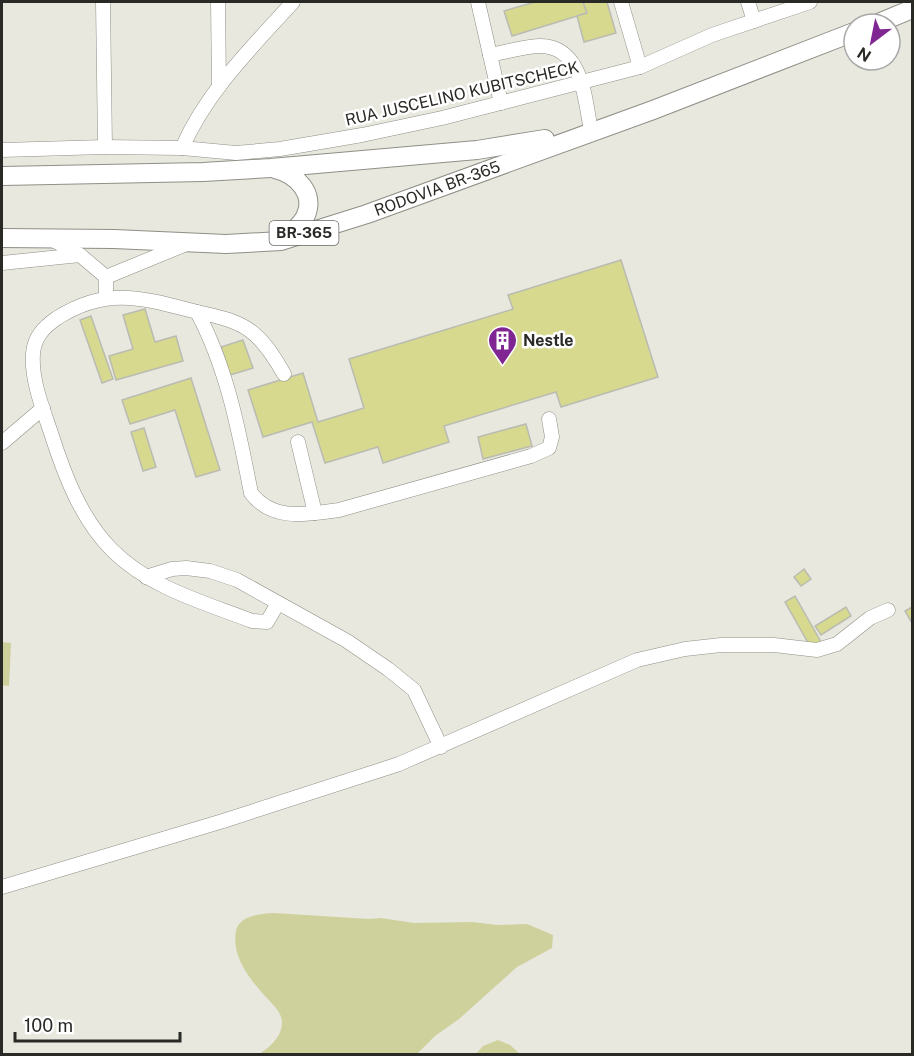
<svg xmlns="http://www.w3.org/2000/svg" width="914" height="1056" font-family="'Public Sans',sans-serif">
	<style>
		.green { fill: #cfd19c }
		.building { fill: #d6d98e; stroke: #babbb2; stroke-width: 1.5 }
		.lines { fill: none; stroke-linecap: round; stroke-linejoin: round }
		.minor-casing { stroke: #8f8f87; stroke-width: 15 }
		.major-casing { stroke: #8f8f87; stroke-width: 20 }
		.minor { stroke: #fff; stroke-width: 14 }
		.major { stroke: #fff; stroke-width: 18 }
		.labels { text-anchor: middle; stroke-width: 5; stroke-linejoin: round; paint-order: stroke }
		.shield { fill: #fff; stroke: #696a67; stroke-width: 1.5 }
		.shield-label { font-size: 15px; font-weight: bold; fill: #292a26 }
		.street-label { font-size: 16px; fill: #292a26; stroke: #fff }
		.poi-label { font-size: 16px; font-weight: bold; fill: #292a26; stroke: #fff; text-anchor: start }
	</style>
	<rect width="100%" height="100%" fill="#e8e8df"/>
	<g class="green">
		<path d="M2,642L11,643L9,686L2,685Z"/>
		<path d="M274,913L369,919L381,918L414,923L472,922L498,925L527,924L553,935L552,948L517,967L459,1019L435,1036L417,1054H259C270,1047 282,1037 282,1022C282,1012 271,1003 265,996C249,979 231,955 236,931C239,915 261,914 274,913Z"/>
		<path d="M498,1040L510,1045L520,1054H476L483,1046Z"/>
	</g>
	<g class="building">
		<path d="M535,2H583L587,13L512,36L504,11Z"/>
		<path d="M583,2H607L616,33L584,42L577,16L587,13Z"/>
		<path d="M621,260L658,377L561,407L556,392L444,426L449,442L383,463L378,447L325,463L312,422L263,437L248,390L303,373L318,422L364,408L349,359L513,309L508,295Z"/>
		<path d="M145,309L155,342L176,336L183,361L116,380L109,356L133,349L123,315Z"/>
		<path d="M91,316L113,379L102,383L80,320Z"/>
		<path d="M243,340L253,368L230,375L221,347Z"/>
		<path d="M191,378L220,470L196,477L175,410L130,424L122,400Z"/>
		<path d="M526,424L532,446L483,459L478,437Z"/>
		<path d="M144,428L156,467L143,471L131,432Z"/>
		<path d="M804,569L811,579L801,586L794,577Z"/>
		<path d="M795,596L821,642L811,648L785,602Z"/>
		<path d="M846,607L851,616L821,635L815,626Z"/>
		<path d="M912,607V623L905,611Z"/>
	</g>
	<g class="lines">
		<defs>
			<g id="minor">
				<path d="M103,2L105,147"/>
				<path d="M218,2L219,86"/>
				<path d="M478,2L501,103"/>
				<path d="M621,2L640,67"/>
				<path d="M748,2L754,21"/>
				<path d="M490,55C506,52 525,46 541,46C583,47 585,100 591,131"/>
				<path d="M182,148C207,91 252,47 293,2"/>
				<path d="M2,150L105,147L182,148L236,153L280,149L362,135L442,118L640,67L712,35L810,2"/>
				<path d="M53,240L80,255L106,277V297"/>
				<path d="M2,263L80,255"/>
				<path d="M106,277L184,245"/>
				<path d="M197,312C246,322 259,330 284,374"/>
				<path d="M298,442L315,513"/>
				<path d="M2,443L43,408"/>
				<path d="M146,577L172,569L186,568L210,571L237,580L347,641L388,669L414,690L441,747"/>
				<path d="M278,603L267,622L252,621C203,602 150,588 112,550C81,519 64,474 51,433C43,409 31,380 33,354C34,337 44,327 57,318C107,286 143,298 197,312C227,368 239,431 251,493C273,522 307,514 339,510L531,456L549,448L552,437L549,419"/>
				<path d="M2,887L223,821L399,764L637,660L685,649L721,645H774L817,650L837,644L870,618L888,610"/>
			</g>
			<g id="major">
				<path d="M876,24L912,9"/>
				<path d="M275,169C296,174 317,194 305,217C300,226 292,232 285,238"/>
				<path d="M2,176L203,172L271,168L477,150L545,139"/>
				<path d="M2,238L114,239L226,244L281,241L367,214L653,110L854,32"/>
			</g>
		</defs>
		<use href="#minor" class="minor-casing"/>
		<use href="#major" class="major-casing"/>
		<use href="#minor" class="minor"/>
		<use href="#major" class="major"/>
	</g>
	<defs>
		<symbol id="building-pin" viewBox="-11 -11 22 30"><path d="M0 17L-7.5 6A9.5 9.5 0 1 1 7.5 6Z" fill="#802693" stroke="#fff"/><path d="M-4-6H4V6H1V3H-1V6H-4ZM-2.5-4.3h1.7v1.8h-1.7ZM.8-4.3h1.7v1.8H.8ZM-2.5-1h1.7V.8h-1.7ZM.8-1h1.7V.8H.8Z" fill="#fff"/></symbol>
	</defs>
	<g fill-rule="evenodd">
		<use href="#building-pin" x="486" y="324" width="33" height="45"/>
	</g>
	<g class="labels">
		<rect class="shield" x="269.5" y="221" width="69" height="24" rx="4.5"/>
		<g class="shield-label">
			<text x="304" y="238">BR-365</text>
		</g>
		<g class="street-label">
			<text transform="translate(462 93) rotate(-13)" y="6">RUA JUSCELINO KUBITSCHECK</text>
			<text transform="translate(437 188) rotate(-20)" y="6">RODOVIA BR-365</text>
		</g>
		<g class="poi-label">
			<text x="523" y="346">Nestle</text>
		</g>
	</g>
	<rect width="914" height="1056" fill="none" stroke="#292a26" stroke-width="6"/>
	<g transform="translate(872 42) rotate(212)"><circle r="28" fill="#ffffff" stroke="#a9aaa8" stroke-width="1.5"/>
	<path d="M0-4.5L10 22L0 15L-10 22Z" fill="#802693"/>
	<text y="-9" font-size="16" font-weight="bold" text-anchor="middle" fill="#292a26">N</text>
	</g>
	<path d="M15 1032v9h165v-9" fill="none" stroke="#292a26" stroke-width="3"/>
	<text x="24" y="1032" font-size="18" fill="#292a26" stroke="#ffffff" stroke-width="4.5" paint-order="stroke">100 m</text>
</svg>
